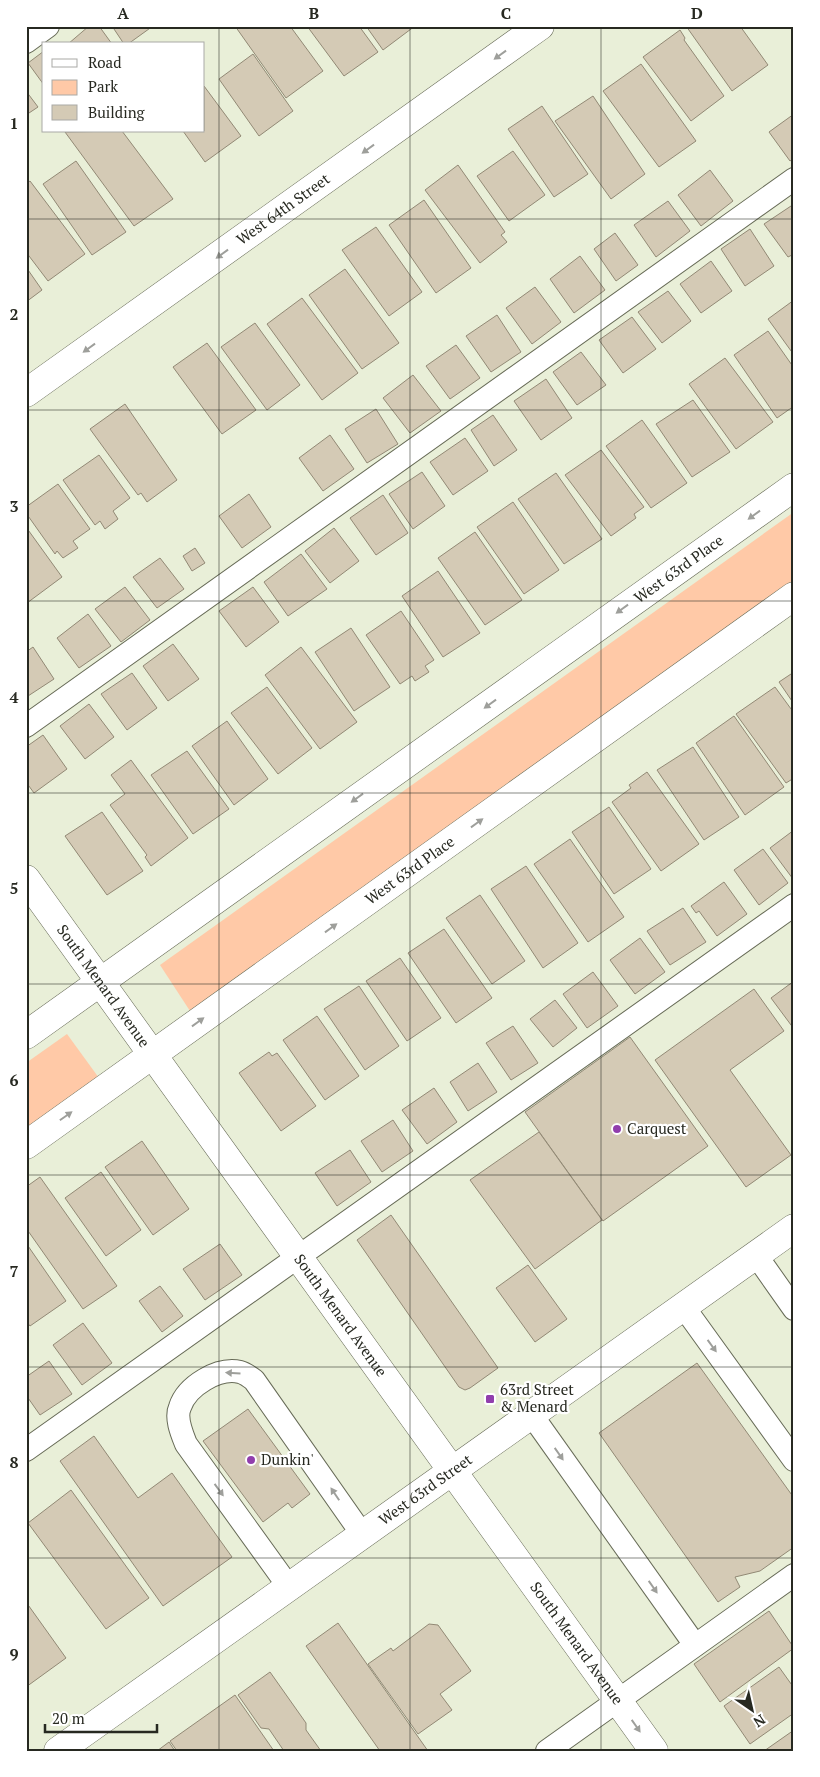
<svg xmlns="http://www.w3.org/2000/svg" width="820" height="1777" font-family="'PT Serif',serif">
	<style>
		.green { fill: #ffc9a7 }
		.building { fill: #d4cab5; stroke: #928975 }
		.lines { fill: none; stroke-linecap: round; stroke-linejoin: round }
		.service-casing { stroke: #676b57; stroke-width: 24 }
		.minor-casing { stroke: #676b57; stroke-width: 29 }
		.secondary-casing { stroke: #676b57; stroke-width: 29 }
		.service { stroke: #fff; stroke-width: 22 }
		.minor { stroke: #fff; stroke-width: 28 }
		.secondary { stroke: #fff; stroke-width: 28 }
		.oneway { fill: #9e9f9b }
		.grid { fill: none; stroke: #272921; stroke-width: 1; stroke-opacity: 0.55 }
		.poi-dot { fill: #913ead; stroke: #fff; stroke-width: 2 }
		.labels { text-anchor: middle; stroke-width: 4.5; stroke-linejoin: round; paint-order: stroke }
		.street-label { font-size: 15px; fill: #272921; stroke: #fff }
		.poi-label { font-size: 15px; fill: #272921; stroke: #fff; text-anchor: start }
		.neatline { fill: none; stroke: #272921; stroke-width: 2 }
		.grid-label { font-size: 16px; text-anchor: middle; font-weight: bold; fill: #272921 }
	</style>
	<rect width="100%" height="100%" fill="#e9efd8"/>
	<g class="green">
		<path d="M794,512V580L190,1011L160,965Z"/>
		<path d="M67,1034L99,1078L26,1130V1063Z"/>
	</g>
	<g class="building">
		<path d="M89,26H99L112,44H68Z"/>
		<path d="M112,26H153L128,44H124Z"/>
		<path d="M235,26H290L323,71L286,98Z"/>
		<path d="M307,26H359L378,52L344,76Z"/>
		<path d="M366,26H415L383,50Z"/>
		<path d="M686,26H740L768,65L732,91Z"/>
		<path d="M680,30L685,38L684,40L724,96L691,121L643,57Z"/>
		<path d="M44,51V85L28,63Z"/>
		<path d="M253,54L293,111L259,136L219,79Z"/>
		<path d="M641,64L696,141L659,167L603,91Z"/>
		<path d="M204,86L241,136L205,162L183,131H204Z"/>
		<path d="M26,91L38,107L26,115Z"/>
		<path d="M593,96L645,174L611,199L555,121Z"/>
		<path d="M542,106L588,174L554,197L508,129Z"/>
		<path d="M794,114V158L790,161L769,132Z"/>
		<path d="M122,131L173,199L134,226L65,132Z"/>
		<path d="M513,151L545,195L509,221L477,176Z"/>
		<path d="M76,161L126,232L92,255L43,184Z"/>
		<path d="M458,165L505,232L501,235L507,242L480,263L425,190Z"/>
		<path d="M710,170L733,201L701,226L678,195Z"/>
		<path d="M30,181L85,254L48,281L26,252V184Z"/>
		<path d="M424,200L471,268L436,293L389,225Z"/>
		<path d="M668,201L690,231L656,257L634,225Z"/>
		<path d="M794,204V254L788,257L764,224Z"/>
		<path d="M376,227L422,292L389,316L342,250Z"/>
		<path d="M750,229L774,266L745,286L721,249Z"/>
		<path d="M615,233L638,265L616,281L594,249Z"/>
		<path d="M580,256L605,290L574,313L550,279Z"/>
		<path d="M711,261L732,291L701,313L680,284Z"/>
		<path d="M26,267L42,290L26,302Z"/>
		<path d="M345,269L399,343L362,369L309,295Z"/>
		<path d="M535,287L561,322L532,344L506,308Z"/>
		<path d="M668,291L691,321L662,343L638,312Z"/>
		<path d="M302,298L358,373L322,400L267,324Z"/>
		<path d="M794,300V355L768,319Z"/>
		<path d="M497,315L521,352L491,372L466,336Z"/>
		<path d="M632,317L656,349L623,373L599,340Z"/>
		<path d="M255,323L300,385L267,410L221,347Z"/>
		<path d="M768,331L794,368V406L777,418L734,355Z"/>
		<path d="M207,343L256,410L222,434L173,367Z"/>
		<path d="M456,345L480,378L450,399L426,366Z"/>
		<path d="M581,352L606,385L577,405L553,372Z"/>
		<path d="M725,358L773,422L736,449L689,384Z"/>
		<path d="M413,375L441,411L410,433L383,398Z"/>
		<path d="M546,379L572,418L541,440L514,401Z"/>
		<path d="M693,400L730,452L692,477L656,424Z"/>
		<path d="M125,404L177,480L147,502L141,493L138,495L90,429Z"/>
		<path d="M376,409L398,444L367,463L345,429Z"/>
		<path d="M493,415L517,450L494,466L471,430Z"/>
		<path d="M642,420L687,483L651,508L606,446Z"/>
		<path d="M330,435L354,469L323,491L299,458Z"/>
		<path d="M465,438L488,471L453,495L430,462Z"/>
		<path d="M601,450L644,507L634,514L636,518L611,536L565,475Z"/>
		<path d="M99,455L130,498L113,511L118,519L105,529L100,521L95,525L63,480Z"/>
		<path d="M422,472L445,506L413,529L389,494Z"/>
		<path d="M556,473L602,539L564,564L518,499Z"/>
		<path d="M58,484L90,529L73,541L78,548L63,558L57,551L55,554L26,513V507Z"/>
		<path d="M249,494L271,527L242,548L219,516Z"/>
		<path d="M383,495L408,533L376,555L350,518Z"/>
		<path d="M513,502L559,570L524,594L477,527Z"/>
		<path d="M26,527L62,577L27,603L26,602Z"/>
		<path d="M334,528L359,561L330,583L305,551Z"/>
		<path d="M475,532L522,600L485,625L438,558Z"/>
		<path d="M195,548L205,563L192,571L183,556Z"/>
		<path d="M301,554L327,589L288,616L264,582Z"/>
		<path d="M160,558L184,589L157,608L133,577Z"/>
		<path d="M438,571L480,633L443,657L402,596Z"/>
		<path d="M125,587L150,620L121,642L95,609Z"/>
		<path d="M253,587L279,622L246,647L219,611Z"/>
		<path d="M401,611L434,660L425,666L429,672L415,681L412,676L400,684L366,635Z"/>
		<path d="M88,614L111,646L79,668L57,638Z"/>
		<path d="M351,628L390,687L354,711L315,652Z"/>
		<path d="M173,644L199,679L168,701L143,666Z"/>
		<path d="M33,647L54,679L28,696L26,692V652Z"/>
		<path d="M301,647L357,722L320,749L265,675Z"/>
		<path d="M794,672V704L779,682Z"/>
		<path d="M132,673L157,708L127,730L101,694Z"/>
		<path d="M267,687L312,748L278,774L231,713Z"/>
		<path d="M775,687L794,713V778L786,783L736,714Z"/>
		<path d="M89,704L114,737L85,759L60,726Z"/>
		<path d="M734,716L784,787L745,815L696,743Z"/>
		<path d="M227,721L268,779L234,805L192,746Z"/>
		<path d="M43,735L67,769L34,793L26,782V747Z"/>
		<path d="M693,747L739,817L704,840L657,770Z"/>
		<path d="M187,751L229,809L193,834L151,775Z"/>
		<path d="M131,760L188,838L151,866L145,857L147,855L110,805L125,794L111,775Z"/>
		<path d="M647,772L699,844L661,871L612,802L631,788L629,785Z"/>
		<path d="M609,807L651,869L614,894L572,832Z"/>
		<path d="M102,812L143,871L107,895L65,836Z"/>
		<path d="M794,830V879H793L770,848Z"/>
		<path d="M570,839L624,917L588,942L534,864Z"/>
		<path d="M763,849L788,883L759,905L734,870Z"/>
		<path d="M526,866L578,943L543,968L491,889Z"/>
		<path d="M724,882L747,914L717,936L699,911L696,913L691,906Z"/>
		<path d="M480,895L525,961L492,984L446,918Z"/>
		<path d="M683,908L706,942L670,965L647,931Z"/>
		<path d="M444,929L492,998L456,1023L408,953Z"/>
		<path d="M640,938L665,972L635,994L610,960Z"/>
		<path d="M400,958L441,1018L407,1041L366,981Z"/>
		<path d="M593,972L618,1006L587,1028L563,994Z"/>
		<path d="M794,981V1029L771,998Z"/>
		<path d="M359,986L399,1046L365,1070L324,1009Z"/>
		<path d="M754,989L784,1031L730,1070L791,1155L746,1187L655,1060Z"/>
		<path d="M555,1000L577,1028L553,1047L530,1019Z"/>
		<path d="M317,1016L359,1076L325,1100L283,1040Z"/>
		<path d="M513,1026L538,1063L511,1080L486,1043Z"/>
		<path d="M630,1037L708,1146L603,1221L525,1112Z"/>
		<path d="M269,1052L272,1056L277,1053L316,1106L281,1131L239,1073Z"/>
		<path d="M478,1063L497,1092L468,1111L450,1082Z"/>
		<path d="M434,1088L457,1122L427,1144L402,1110Z"/>
		<path d="M393,1120L413,1151L382,1172L361,1141Z"/>
		<path d="M539,1132L602,1220L535,1269L470,1180Z"/>
		<path d="M142,1141L189,1209L153,1235L105,1167Z"/>
		<path d="M350,1150L371,1182L337,1206L315,1173Z"/>
		<path d="M101,1172L141,1230L106,1256L65,1198Z"/>
		<path d="M40,1177L117,1286L83,1309L26,1228V1187Z"/>
		<path d="M391,1215L498,1368L470,1388L465,1390L459,1387L357,1240Z"/>
		<path d="M26,1243L66,1301L30,1326L26,1321Z"/>
		<path d="M220,1244L242,1275L205,1300L183,1269Z"/>
		<path d="M528,1265L567,1319L535,1342L496,1288Z"/>
		<path d="M160,1286L183,1316L162,1332L139,1301Z"/>
		<path d="M83,1323L112,1363L82,1385L53,1345Z"/>
		<path d="M49,1361L72,1394L40,1415L26,1395V1377Z"/>
		<path d="M697,1363L794,1498V1547L760,1571L735,1577L740,1587L718,1602L599,1433Z"/>
		<path d="M248,1409L310,1494L292,1508L288,1503L263,1522L203,1441Z"/>
		<path d="M94,1436L138,1498L172,1473L232,1557L163,1606L60,1461Z"/>
		<path d="M71,1490L149,1598L106,1629L28,1523Z"/>
		<path d="M26,1602L66,1658L26,1687Z"/>
		<path d="M769,1611L794,1648L720,1702L694,1664Z"/>
		<path d="M338,1623L428,1751H380L306,1646Z"/>
		<path d="M429,1624L438,1625L471,1671L440,1694L452,1710L418,1734L368,1664L391,1648L393,1651Z"/>
		<path d="M779,1667L794,1688V1713L750,1744L724,1706Z"/>
		<path d="M270,1672L306,1723V1730L321,1751H284L269,1729L261,1728L238,1695Z"/>
		<path d="M235,1695L274,1751H177L170,1741Z"/>
		<path d="M794,1730V1751H764Z"/>
		<path d="M169,1742L175,1751H157Z"/>
	</g>
	<g class="lines">
		<defs>
			<g id="service">
				<path d="M26,42L48,26"/>
				<path d="M26,726L794,179"/>
				<path d="M756,1255L794,1309"/>
				<path d="M683,1306L794,1460"/>
				<path d="M531,1414L695,1645"/>
				<path d="M26,1450L794,905"/>
				<path d="M289,1587L186,1444C182,1434 175,1418 180,1407C187,1386 218,1367 240,1372C244,1373 250,1377 254,1380L362,1534"/>
				<path d="M547,1751L794,1575"/>
			</g>
			<g id="minor">
				<path id="s1" d="M26,393L540,26"/>
				<path id="s2" d="M26,879L654,1751"/>
				<path id="s3" d="M26,1035L794,487"/>
				<path id="s4" d="M26,1145L794,596"/>
			</g>
			<g id="secondary">
				<path id="s5" d="M58,1751L794,1228"/>
			</g>
		</defs>
		<use href="#service" class="service-casing"/>
		<use href="#minor" class="minor-casing"/>
		<use href="#secondary" class="secondary-casing"/>
		<use href="#service" class="service"/>
		<use href="#minor" class="minor"/>
		<use href="#secondary" class="secondary"/>
	</g>
	<defs><path id="oneway-solid" d="M-6-.8H1V-3.2L6.5 0L1 3.2V.8H-6Z" transform="scale(1.25)"/></defs>
	<g class="oneway">
		<use href="#oneway-solid" transform="translate(500 55) rotate(144)"/>
		<use href="#oneway-solid" transform="translate(368 149) rotate(144)"/>
		<use href="#oneway-solid" transform="translate(222 254) rotate(144)"/>
		<use href="#oneway-solid" transform="translate(89 348) rotate(144)"/>
		<use href="#oneway-solid" transform="translate(754 515) rotate(144)"/>
		<use href="#oneway-solid" transform="translate(622 609) rotate(144)"/>
		<use href="#oneway-solid" transform="translate(490 704) rotate(144)"/>
		<use href="#oneway-solid" transform="translate(357 798) rotate(144)"/>
		<use href="#oneway-solid" transform="translate(477 823) rotate(-36)"/>
		<use href="#oneway-solid" transform="translate(331 928) rotate(-36)"/>
		<use href="#oneway-solid" transform="translate(198 1022) rotate(-36)"/>
		<use href="#oneway-solid" transform="translate(66 1116) rotate(-35)"/>
		<use href="#oneway-solid" transform="translate(712 1346) rotate(54)"/>
		<use href="#oneway-solid" transform="translate(233 1373) rotate(-177)"/>
		<use href="#oneway-solid" transform="translate(559 1454) rotate(55)"/>
		<use href="#oneway-solid" transform="translate(219 1490) rotate(54)"/>
		<use href="#oneway-solid" transform="translate(335 1494) rotate(-124)"/>
		<use href="#oneway-solid" transform="translate(653 1587) rotate(55)"/>
		<use href="#oneway-solid" transform="translate(636 1726) rotate(55)"/>
	</g>
	<path class="grid" d="M219,26V1751M410,26V1751M601,26V1751M26,219H794M26,410H794M26,601H794M26,793H794M26,984H794M26,1175H794M26,1367H794M26,1558H794"/>
	<g class="poi-dot">
		<circle cx="617" cy="1129" r="5"/>
		<rect x="485" y="1394" width="10" height="10" rx="2.5"/>
		<circle cx="251" cy="1460" r="5"/>
	</g>
	<g class="labels">
		<g class="street-label">
			<text dy="5" stroke="none"><textPath href="#s1" startOffset="316">West 64th Street</textPath></text>
			<text dy="5" stroke="none"><textPath href="#s3" startOffset="802">West 63rd Place</textPath></text>
			<text dy="5" stroke="none"><textPath href="#s4" startOffset="472">West 63rd Place</textPath></text>
			<text dy="5" stroke="none"><textPath href="#s2" startOffset="132">South Menard Avenue</textPath></text>
			<text dy="5" stroke="none"><textPath href="#s2" startOffset="538">South Menard Avenue</textPath></text>
			<text dy="5" stroke="none"><textPath href="#s5" startOffset="451">West 63rd Street</textPath></text>
			<text dy="5" stroke="none"><textPath href="#s2" startOffset="942">South Menard Avenue</textPath></text>
		</g>
		<g class="poi-label">
			<text x="627" y="1134">Carquest</text>
			<text x="500" y="1395">63rd Street<tspan x="500" dy="17">&amp; Menard</tspan></text>
			<text x="261" y="1465">Dunkin'</text>
		</g>
	</g>
	<rect width="820" height="1777" fill="none" stroke="#ffffff" stroke-width="55"/>
	<rect x="42" y="42" width="162" height="90" fill="#ffffff" stroke="#a9a9a6"/>
	<rect x="52" y="59" width="25" height="8" fill="#ffffff" stroke="#a9a9a6"/>
	<text x="88" y="68" font-size="15" fill="#272921">Road</text>
	<rect x="52" y="80" width="25" height="15" fill="#ffc9a7" stroke="#a9a9a6"/>
	<text x="88" y="92" font-size="15" fill="#272921">Park</text>
	<rect x="52" y="105" width="25" height="15" fill="#d4cab5" stroke="#a9a9a6"/>
	<text x="88" y="118" font-size="15" fill="#272921">Building</text>
	<g transform="translate(752 1710) rotate(146)" stroke="#ffffff" stroke-width="4" paint-order="stroke">
	<path d="M0-4L9 19L0 12L-9 19Z" fill="#272921"/>
	<text y="-8" font-size="14" font-weight="bold" text-anchor="middle" fill="#272921">N</text>
	</g>
	<path d="M45 1724v8h112v-8" fill="none" stroke="#272921" stroke-width="2.5"/>
	<text x="52" y="1724" font-size="15" fill="#272921" stroke="#ffffff" stroke-width="4" paint-order="stroke">20 m</text>
	<rect x="28" y="28" width="764" height="1722" class="neatline"/>
	<g class="grid-label">
		<text x="123" y="19">A</text>
		<text x="314" y="19">B</text>
		<text x="506" y="19">C</text>
		<text x="697" y="19">D</text>
		<text x="14" y="129">1</text>
		<text x="14" y="320">2</text>
		<text x="14" y="512">3</text>
		<text x="14" y="703">4</text>
		<text x="14" y="894">5</text>
		<text x="14" y="1086">6</text>
		<text x="14" y="1277">7</text>
		<text x="14" y="1468">8</text>
		<text x="14" y="1660">9</text>
	</g>
</svg>
